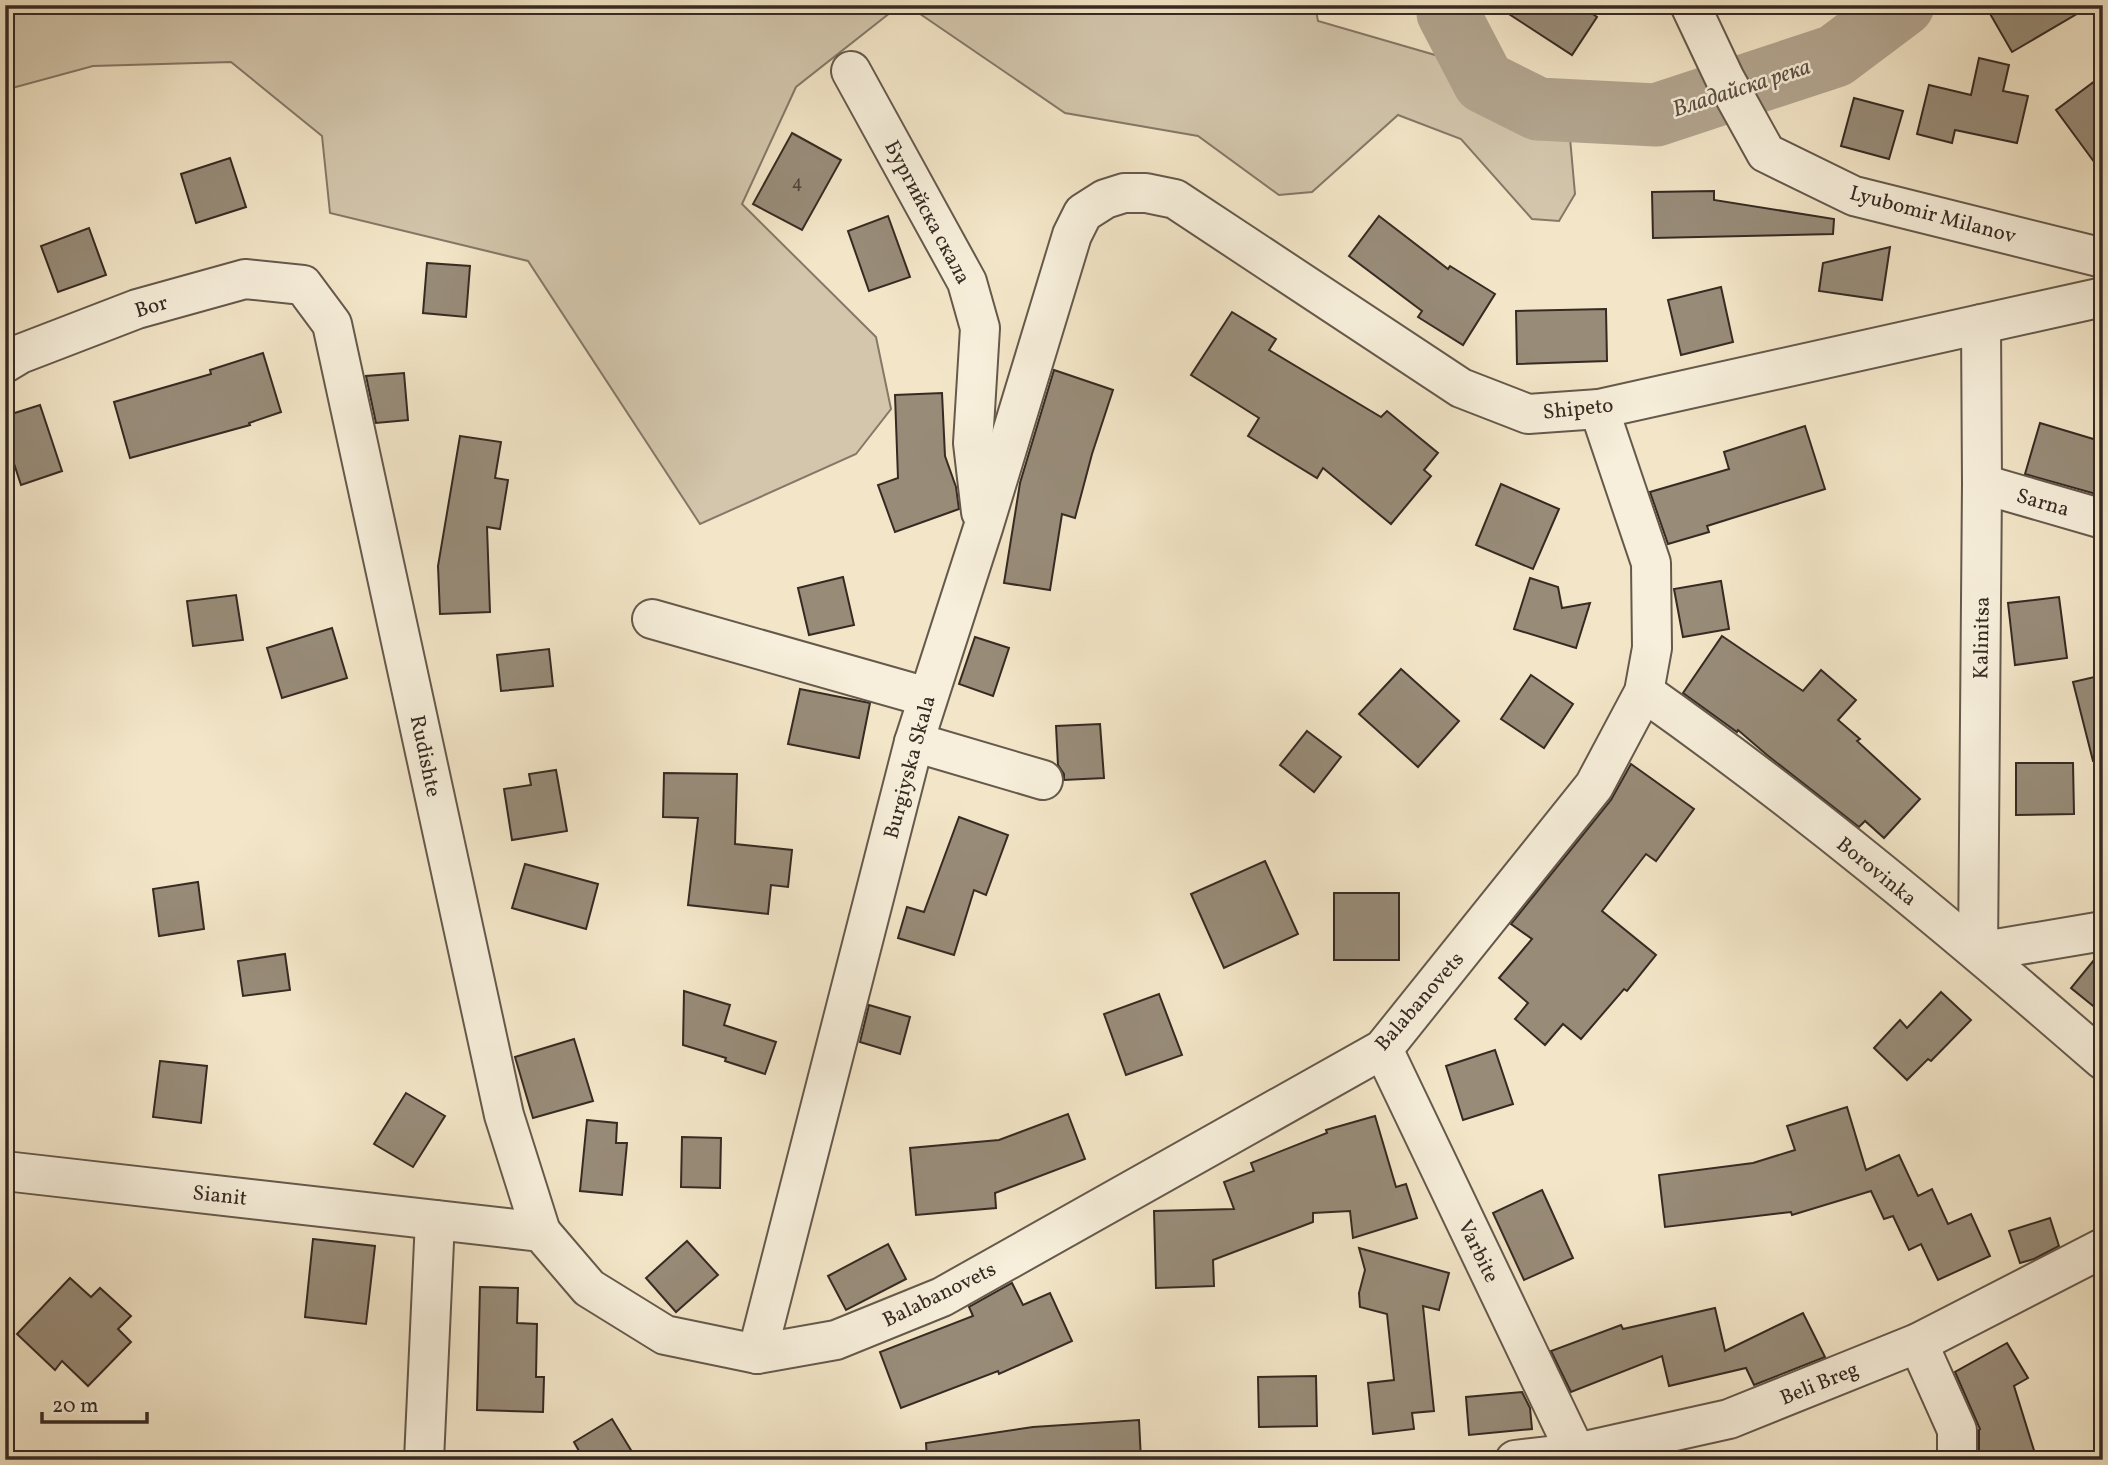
<svg xmlns="http://www.w3.org/2000/svg" width="2108" height="1465" font-family="Vollkorn,serif">
	<style>
		.green { fill: #d3c6ac; stroke: #847868; stroke-width: 2 }
		.lines { fill: none; stroke-linecap: round; stroke-linejoin: round }
		.river { stroke: #b3a690; stroke-width: 63 }
		.building { fill: #988c79; stroke: #362a23; stroke-width: 2 }
		.minor-casing { stroke: #65594c; stroke-width: 42 }
		.minor { stroke: #f7efdb; stroke-width: 38 }
		.labels { text-anchor: middle; stroke-width: 5; stroke-linejoin: round; paint-order: stroke }
		.number-label { font-size: 18px; fill: #4e4238 }
		.street-label { font-size: 21px; fill: #362a23; stroke: #f7efdb }
		.water-label { font-size: 23px; font-style: italic; fill: #5c4f44; stroke: #f7efdb }
	</style>
	<rect width="100%" height="100%" fill="#f3e6c8"/>
	<filter id="stains"><feTurbulence type="fractalNoise" baseFrequency=".00286" numOctaves="4"/><feColorMatrix values="0 0 0 0 .2 0 0 0 0 .09 0 0 0 0 .02 0 0 0 .5 -.17"/></filter>
	<radialGradient id="worn" r=".72"><stop offset=".6" stop-color="#630" stop-opacity="0"/><stop offset="1" stop-color="#630" stop-opacity=".3"/></radialGradient>
	<g class="green">
		<path d="M5,5H900L796,87L742,204L876,337L891,409L856,454L700,524L528,261L330,213L322,136L231,62L93,66L5,90Z"/>
		<path d="M907,5H1315L1318,21L1566,93L1575,194L1559,221L1532,219L1461,139L1398,115L1312,192L1279,195L1198,136L1065,113Z"/>
	</g>
	<g class="lines">
		<path class="river" d="M1448,5V13L1484,82L1538,109L1656,115L1835,56L1903,5"/>
	</g>
	<g class="building">
		<path d="M1495,5H1580L1597,17L1572,55Z"/>
		<path d="M1985,5H2092L2012,52Z"/>
		<path d="M1979,58L2009,65L2003,91L2028,96L2017,143L1955,130L1952,143L1917,134L1929,85L1971,95Z"/>
		<path d="M2103,75V174L2056,110Z"/>
		<path d="M1854,98L1903,111L1889,159L1841,146Z"/>
		<path d="M792,133L841,160L802,230L753,204Z"/>
		<path d="M230,158L246,207L196,223L181,174Z"/>
		<path d="M1714,191V200L1834,219L1833,234L1653,238L1652,192Z"/>
		<path d="M888,216L910,277L869,291L848,231Z"/>
		<path d="M1379,216L1448,269L1450,266L1495,294L1463,345L1418,317L1422,311L1349,256Z"/>
		<path d="M89,228L106,275L58,292L41,246Z"/>
		<path d="M1890,247L1882,300L1819,291L1823,263Z"/>
		<path d="M427,263L470,266L466,317L423,313Z"/>
		<path d="M1721,287L1733,342L1681,355L1668,300Z"/>
		<path d="M1606,309L1607,361L1517,364L1516,311Z"/>
		<path d="M1232,312L1276,339L1269,350L1381,417L1387,411L1438,453L1424,470L1431,476L1391,524L1323,468L1317,478L1248,436L1259,418L1191,375Z"/>
		<path d="M263,353L281,412L249,423L250,425L130,458L114,402L211,374L210,370Z"/>
		<path d="M1054,370L1113,390L1092,454L1075,518L1062,514L1050,590L1004,583L1020,483Z"/>
		<path d="M404,373L408,420L376,423L366,376Z"/>
		<path d="M942,393L945,456L956,487L959,509L895,532L878,485L898,478L895,395Z"/>
		<path d="M40,405L62,471L21,485L5,436V416Z"/>
		<path d="M2040,423L2100,441L2094,461L2103,464V496L2025,474Z"/>
		<path d="M1805,426L1825,489L1707,526L1709,532L1668,544L1650,492L1729,469L1724,452Z"/>
		<path d="M460,436L501,442L495,478L508,480L500,529L487,527L490,612L440,614L438,566Z"/>
		<path d="M1501,484L1559,509L1533,569L1476,545Z"/>
		<path d="M843,577L854,625L809,635L798,588Z"/>
		<path d="M1530,578L1558,587L1562,608L1590,603L1576,648L1514,629Z"/>
		<path d="M1721,581L1729,629L1683,637L1674,589Z"/>
		<path d="M236,595L243,640L193,646L187,601Z"/>
		<path d="M2059,597L2067,658L2015,665L2008,603Z"/>
		<path d="M332,628L347,678L282,698L267,648Z"/>
		<path d="M1722,636L1803,691L1821,670L1856,700L1838,720L1860,739L1857,741L1920,799L1884,838L1865,821L1859,827L1767,755L1738,730L1737,732L1683,693Z"/>
		<path d="M975,637L1009,648L993,696L959,684Z"/>
		<path d="M549,649L553,686L501,691L497,655Z"/>
		<path d="M1401,669L1459,721L1418,767L1359,714Z"/>
		<path d="M1531,675L1573,704L1544,748L1501,719Z"/>
		<path d="M2103,675V760L2093,761L2073,682Z"/>
		<path d="M800,689L870,703L859,758L788,744Z"/>
		<path d="M1100,724L1104,778L1064,780V774L1058,765L1056,726Z"/>
		<path d="M1307,731L1341,757L1314,792L1280,765Z"/>
		<path d="M2016,763H2073L2074,814L2016,815Z"/>
		<path d="M1631,764L1694,809L1656,861L1646,854L1602,911L1656,955L1627,991L1624,989L1581,1039L1563,1024L1545,1045L1515,1019L1528,1003L1499,978L1532,939L1511,924L1611,800Z"/>
		<path d="M556,770L567,831L512,840L504,789L531,785L529,774Z"/>
		<path d="M664,773L737,774L735,844L792,850L788,887L771,885L768,914L688,905L698,818L663,817Z"/>
		<path d="M959,817L1008,835L986,895L974,890L954,955L898,938L907,907L924,912Z"/>
		<path d="M1265,861L1298,934L1224,968L1191,894Z"/>
		<path d="M525,864L598,884L586,929L512,908Z"/>
		<path d="M198,882L204,929L159,936L153,889Z"/>
		<rect x="1334" y="893" width="65" height="67"/>
		<path d="M2103,953V1014L2071,988L2099,954Z"/>
		<path d="M285,954L290,990L243,996L238,961Z"/>
		<path d="M684,991L730,1005L724,1025L776,1042L765,1074L725,1061L726,1058L683,1045Z"/>
		<path d="M1941,992L1971,1020L1931,1061L1928,1059L1907,1080L1874,1048L1900,1020L1907,1028Z"/>
		<path d="M1159,994L1182,1055L1126,1075L1104,1014Z"/>
		<path d="M869,1005L910,1017L900,1054L860,1042Z"/>
		<path d="M574,1039L593,1101L533,1118L515,1057Z"/>
		<path d="M1495,1050L1513,1104L1463,1120L1446,1066Z"/>
		<path d="M160,1061L207,1066L201,1123L153,1117Z"/>
		<path d="M406,1093L445,1116L413,1167L374,1144Z"/>
		<path d="M1847,1107L1866,1170L1899,1155L1918,1196L1932,1189L1948,1224L1971,1214L1990,1256L1938,1280L1921,1244L1909,1250L1893,1216L1884,1219L1871,1191L1792,1215L1791,1212L1665,1227L1659,1175L1753,1163L1795,1150L1787,1126Z"/>
		<path d="M1068,1114L1085,1159L995,1193L996,1208L916,1215L910,1148L999,1140Z"/>
		<path d="M1375,1116L1396,1187L1406,1184L1417,1218L1353,1238L1350,1211L1313,1213V1222L1213,1260L1214,1286L1156,1288L1154,1211L1234,1209L1224,1182L1254,1171L1251,1163L1327,1133L1326,1130Z"/>
		<path d="M587,1120L617,1123L616,1143H627L622,1195L580,1191Z"/>
		<path d="M682,1137L721,1138L720,1188L681,1187Z"/>
		<path d="M1542,1190L1573,1258L1524,1280L1493,1213Z"/>
		<path d="M2050,1218L2059,1246L2034,1259L2020,1263L2009,1231Z"/>
		<path d="M313,1239L375,1246L366,1324L305,1317Z"/>
		<path d="M687,1241L718,1275L676,1312L646,1278Z"/>
		<path d="M888,1244L906,1279L846,1310L828,1276Z"/>
		<path d="M1359,1248L1449,1273L1439,1310L1423,1306L1434,1411L1412,1413L1414,1429L1373,1434L1368,1383L1394,1380L1387,1314L1360,1307L1359,1293L1365,1270Z"/>
		<path d="M70,1278L91,1297L100,1288L131,1316L118,1329L131,1342L88,1386L62,1361L55,1370L17,1334Z"/>
		<path d="M1012,1283L1023,1305L1050,1293L1072,1341L999,1374L998,1371L901,1408L880,1352L973,1316L969,1307Z"/>
		<path d="M480,1287L518,1288L517,1323L537,1324L536,1377H544L543,1412L477,1410Z"/>
		<path d="M1715,1308L1725,1351L1803,1313L1825,1357L1754,1385L1746,1368L1669,1386L1662,1356L1571,1392L1551,1351L1621,1325L1623,1329Z"/>
		<path d="M2007,1343L2028,1378L2014,1386L2037,1460H1979V1430L1980,1429L1955,1372Z"/>
		<path d="M1316,1376L1317,1426L1259,1427L1258,1377Z"/>
		<path d="M1522,1392L1530,1408L1532,1429L1469,1435L1466,1397Z"/>
		<path d="M612,1419L637,1460H584L574,1442Z"/>
		<path d="M1139,1420L1141,1460H927L926,1443L1033,1427Z"/>
	</g>
	<g class="lines">
		<defs>
			<g id="minor">
				<path d="M1690,5L1725,79L1766,153L1854,196L2103,258"/>
				<path d="M851,71L967,282L980,328L973,443L981,512"/>
				<path d="M1981,324L1982,484L1978,952L2103,931"/>
				<path d="M5,363L20,354L137,309L245,279L303,285L332,324L504,1115L541,1232"/>
				<path d="M1982,484L2103,519"/>
				<path d="M652,619L927,697"/>
				<path d="M1644,692C1804,805 1955,931 2103,1060"/>
				<path d="M914,742L1043,780"/>
				<path d="M1383,1049L1576,1453"/>
				<path d="M5,1171L541,1232L589,1288L665,1335L757,1354L836,1340L942,1297L1383,1049L1594,786L1644,692L1652,648L1651,563L1599,409"/>
				<path d="M1918,1343L1957,1430V1460"/>
				<path d="M757,1354L914,742L983,528L1072,235L1083,213L1105,199L1124,193H1146L1175,199L1461,388L1528,414L1599,409L2103,297"/>
				<path d="M424,1460L435,1220"/>
				<path d="M1515,1460L1576,1453L1729,1419L1918,1343L2103,1248"/>
			</g>
		</defs>
		<use href="#minor" class="minor-casing"/>
		<use href="#minor" class="minor"/>
	</g>
	<g class="labels">
		<g class="number-label">
			<text x="797" y="188">4</text>
		</g>
		<g class="street-label">
			<text transform="translate(928 212) rotate(62)" y="7">Бургийска скала</text>
			<text transform="translate(1933 214) rotate(15)" y="7">Lyubomir Milanov</text>
			<text transform="translate(151 306) rotate(-17)" y="7">Bor</text>
			<text transform="translate(1578 408) rotate(-6)" y="7">Shipeto</text>
			<text transform="translate(2043 502) rotate(16)" y="7">Sarna</text>
			<text transform="translate(1981 638) rotate(-89)" y="7">Kalinitsa</text>
			<text transform="translate(426 756) rotate(78)" y="7">Rudishte</text>
			<text transform="translate(909 767) rotate(-75)" y="7">Burgiyska Skala</text>
			<text transform="translate(1877 871) rotate(39)" y="7">Borovinka</text>
			<text transform="translate(1419 1001) rotate(-49)" y="7">Balabanovets</text>
			<text transform="translate(220 1195) rotate(6)" y="7">Sianit</text>
			<text transform="translate(1479 1251) rotate(64)" y="7">Varbite</text>
			<text transform="translate(939 1294) rotate(-26)" y="7">Balabanovets</text>
			<text transform="translate(1819 1383) rotate(-22)" y="7">Beli Breg</text>
		</g>
		<g class="water-label">
			<text transform="translate(1741 87) rotate(-18)" y="8">Владайска река</text>
		</g>
	</g>
	<rect width="2108" height="1465" fill="none" stroke="#f3e6c8" stroke-width="28"/>
	<rect x="7" y="7" width="2094" height="1451" fill="none" stroke="#362a23" stroke-width="3.5"/>
	<rect x="14" y="14" width="2080" height="1437" fill="none" stroke="#362a23" stroke-width="2"/>
	<path d="M42 1412v10h105v-10" fill="none" stroke="#362a23" stroke-width="3.5"/>
	<text x="52" y="1412" font-size="21" fill="#362a23" stroke="#f7efdb" stroke-width="5" paint-order="stroke">20 m</text>
	<rect width="100%" height="100%" filter="url(#stains)"/>
	<rect width="100%" height="100%" fill="url(#worn)"/>
</svg>
